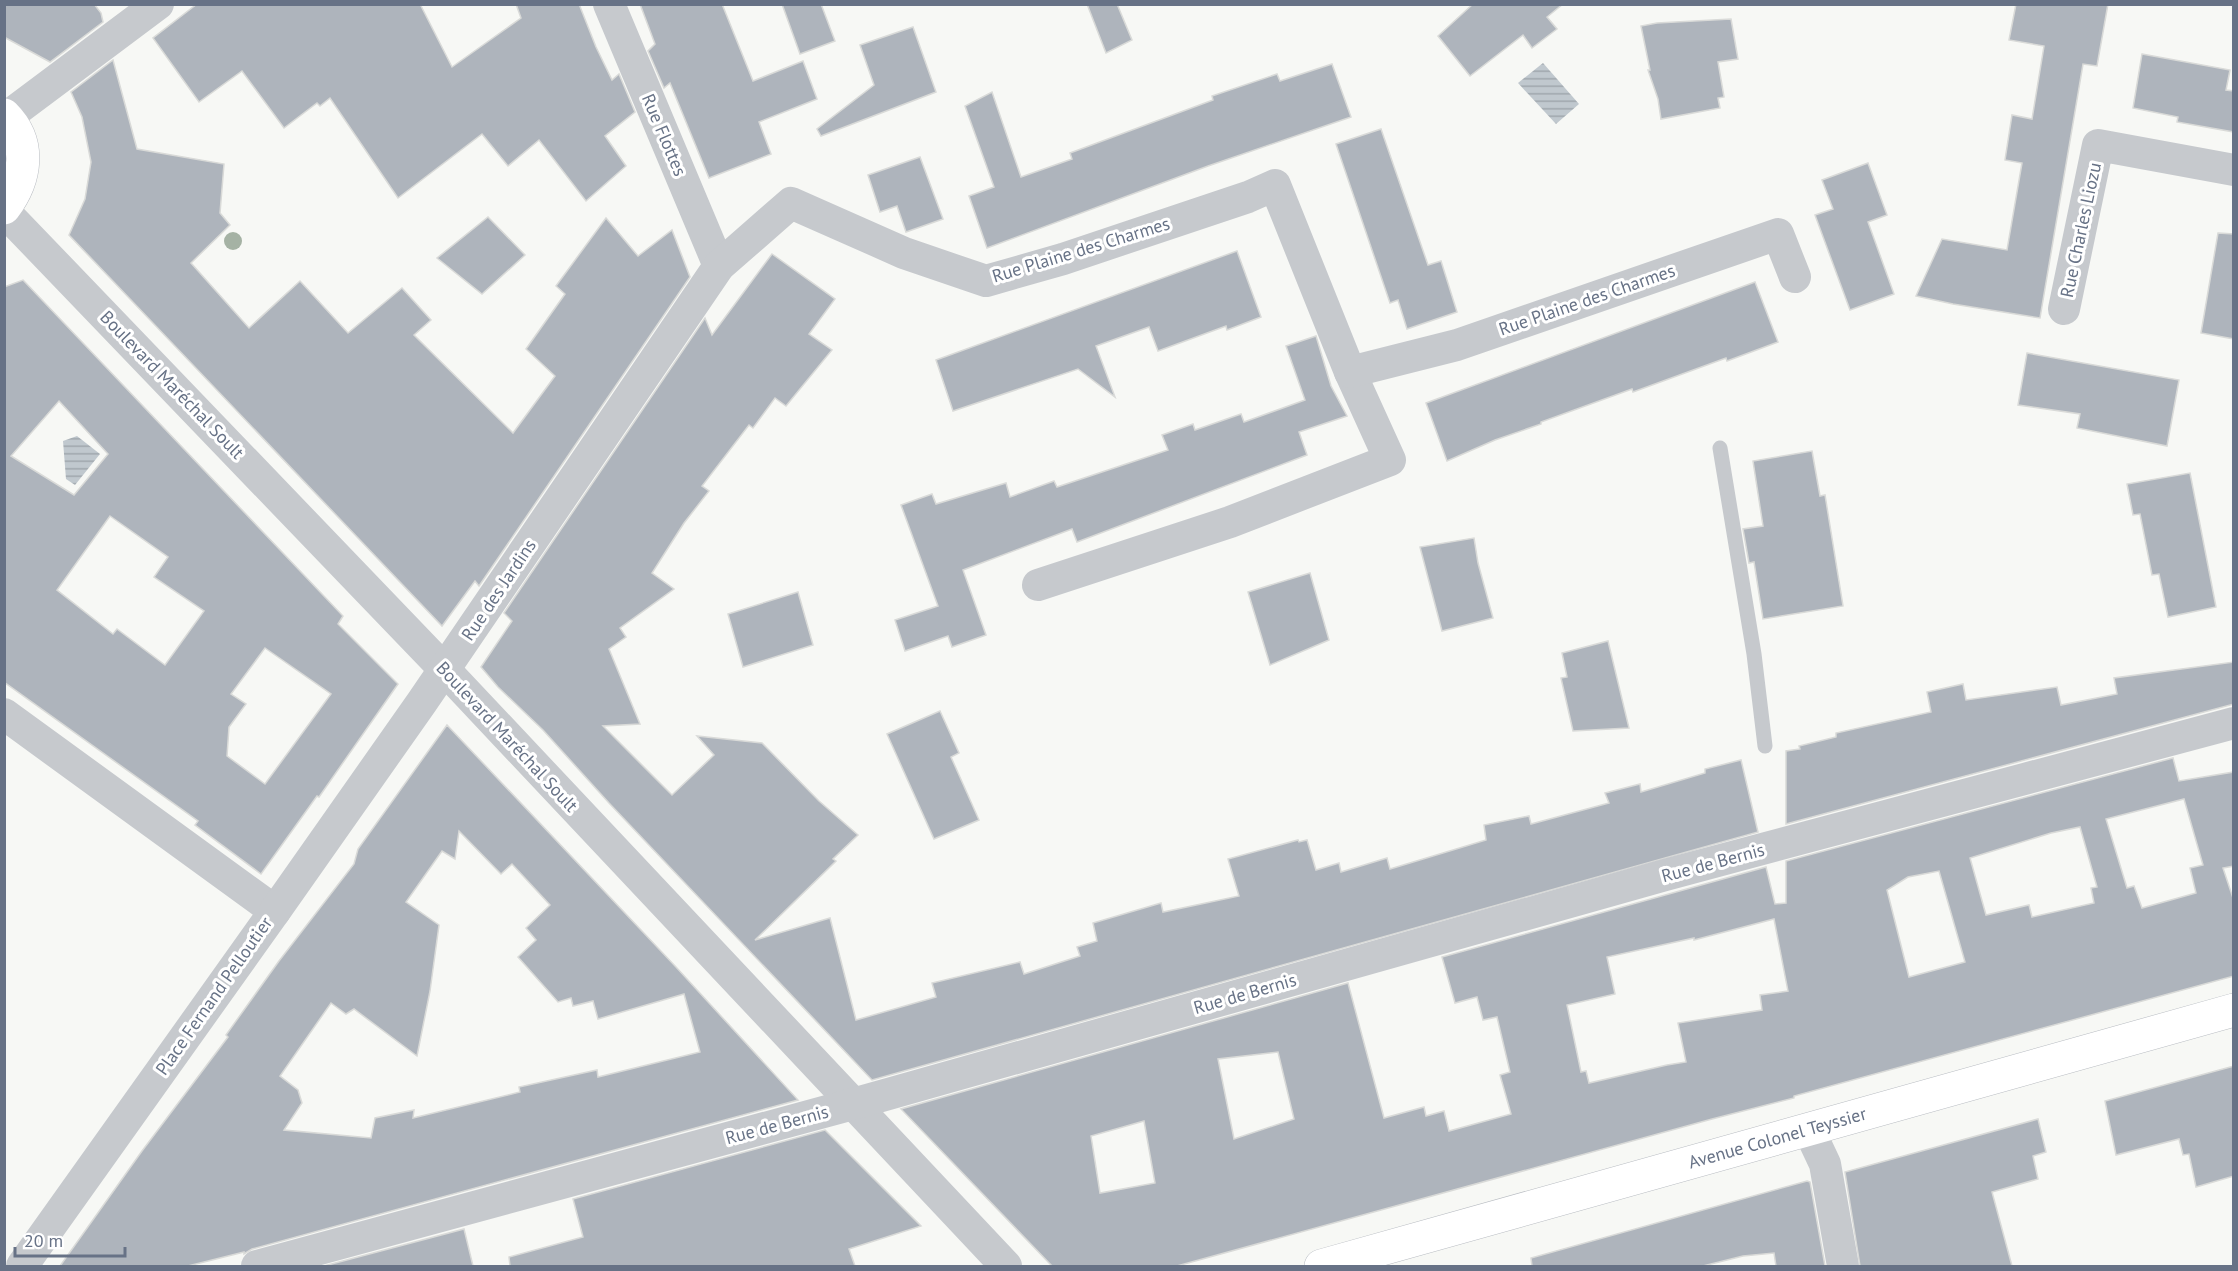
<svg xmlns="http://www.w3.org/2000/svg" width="2238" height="1271" font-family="'PT Sans',sans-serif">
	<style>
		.water { fill: url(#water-rules) }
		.building { fill: #aeb4bc; stroke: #d9dad8; stroke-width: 1.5; fill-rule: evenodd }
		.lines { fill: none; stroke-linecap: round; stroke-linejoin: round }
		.secondary-casing { stroke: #b8bcc2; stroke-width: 34 }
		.lane { stroke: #c6c9cd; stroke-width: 15 }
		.street { stroke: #c6c9cd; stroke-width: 32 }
		.secondary { stroke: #fff; stroke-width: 33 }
		.tree { fill: #a5b2a4 }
		.labels { text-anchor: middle; stroke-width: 6; stroke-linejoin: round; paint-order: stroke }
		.street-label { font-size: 18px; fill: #677286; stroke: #fff }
	</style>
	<defs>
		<pattern id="water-rules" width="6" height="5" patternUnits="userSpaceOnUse" patternTransform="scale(1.5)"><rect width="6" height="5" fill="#c0c8ce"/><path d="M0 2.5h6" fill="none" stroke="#a0a7ad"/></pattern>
	</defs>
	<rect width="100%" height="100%" fill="#f7f8f5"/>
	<g class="water">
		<path d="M1543,63L1579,104L1556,124L1518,83Z"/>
		<path d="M77,436L100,454L75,485L66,479L63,441Z"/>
	</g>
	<g class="building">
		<path d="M4,4H94L101,13L103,22L50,62L4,37Z"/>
		<path d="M197,4H420L452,67L521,18L516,4H579L596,47L612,80L619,74L635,112L605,136L626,166L586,201L539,140L508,166L482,134L398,198L330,98L320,106L317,103L284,128L242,71L199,102L153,38Z"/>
		<path d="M640,4H722L753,81L803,61L817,99L759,122L771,154L709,178L670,83L664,88L648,51L655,44Z"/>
		<path d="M782,4H821L835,41L800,54Z"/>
		<path d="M1087,4H1117L1132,40L1106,53Z"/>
		<path d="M1473,4H1563L1547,17L1557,29L1532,48L1523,35L1470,76L1438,36Z"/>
		<path d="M2016,4H2108L2097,66L2083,64L2040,318L1953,304L1916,296L1942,239L2007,250L2022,163L2005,160L2012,115L2032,119L2044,46L2009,40Z"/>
		<path d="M1731,19L1738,59L1718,62L1724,97L1718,98L1720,108L1661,119L1658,99L1648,70H1650L1641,26L1657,23Z"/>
		<path d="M913,27L936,92L821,136L817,129L874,85L860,45Z"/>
		<path d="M2142,54L2230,70L2226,90L2234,91V132L2177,122L2178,117L2133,108Z"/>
		<path d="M113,60L137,149L224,164L220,213L230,225L191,263L249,328L300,281L348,333L402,288L431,320L414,335L513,433L555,376L526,349L565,294L556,286L606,218L638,256L672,230L690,277L479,586L475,581L442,626L69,235L85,199L91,162L82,117L71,92Z"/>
		<path d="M1332,64L1351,117L1208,166L987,248L969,196L994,187L965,106L992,92L1021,177L1072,159L1070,153L1213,100L1212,96L1277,74L1280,81Z"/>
		<path d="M1381,129L1428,265L1441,261L1457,312L1407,329L1398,300L1390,303L1336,144Z"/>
		<path d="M920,157L943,219L906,232L897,206L880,212L868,175Z"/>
		<path d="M1868,163L1887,215L1868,222L1894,294L1850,310L1815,215L1833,209L1822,180Z"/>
		<path d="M488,217L525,255L482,294L437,258Z"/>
		<path d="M2218,233L2234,234V339L2201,333Z"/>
		<path d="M1237,251L1261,317L1227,330L1226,326L1158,351L1149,327L1096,346L1115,397L1078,369L953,411L936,360Z"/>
		<path d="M772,254L835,299L809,334L832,350L786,406L775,398L753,428L749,425L702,486L709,491L684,523L652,573L674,589L620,628L626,637L609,649L640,724L603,726L672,795L714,755L697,736L762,743L819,801L858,835L833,859L836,861L755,940L830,918L856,1020L936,997L932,983L1020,962L1024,974L1080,956L1077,947L1097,941L1093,923L1161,903L1163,912L1239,896L1228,859L1298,840L1299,842L1307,840L1316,870L1339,863L1341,872L1387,858L1390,869L1486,840L1484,825L1529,816L1531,824L1609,803L1605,793L1640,784L1641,792L1705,773V769L1741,760L1758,832L872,1080L609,803L543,730L498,687L481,667L512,621L504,613L705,318L712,335Z"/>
		<path d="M23,280L343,616L338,624L398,684L319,797L317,796L261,874L195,825L198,821L4,682V287ZM59,401L108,454L74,495L11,456ZM110,516L168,557L154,577L204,611L165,665L117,629L113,634L57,590ZM265,648L331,694L265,784L227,756L229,727L246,704L231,694Z"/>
		<path d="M1755,282L1778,342L1727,361L1726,358L1633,392L1632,389L1541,422V424L1495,440L1447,461L1426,403Z"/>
		<path d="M1316,336L1331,386L1347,416L1299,432L1307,455L1077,542L1072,529L963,570L986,635L952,647L948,636L905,651L895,620L938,606L901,505L932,494L936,504L1006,483L1010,497L1054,481L1057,487L1168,450L1162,435L1193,424L1195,430L1241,414L1244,422L1305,400L1286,346Z"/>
		<path d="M2027,353L2179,380L2167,446L2077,428L2080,414L2018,405Z"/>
		<path d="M1812,451L1820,496L1825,495L1843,606L1763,619L1754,562L1749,563L1743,529L1763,526L1753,461Z"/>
		<path d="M2190,473L2216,607L2168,617L2159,574L2152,575L2140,514L2133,515L2127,484Z"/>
		<path d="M1474,538L1478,563L1493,618L1442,631L1420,547Z"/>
		<path d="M1310,573L1329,640L1270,665L1248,592Z"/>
		<path d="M798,592L813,645L743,667L728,614Z"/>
		<path d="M1608,641L1629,728L1573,731L1561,678L1567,677L1562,653Z"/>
		<path d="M2234,662V704L1786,824V751L1800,749L1799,746L1836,737V733L1931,712L1927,692L1963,684L1966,700L2057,687L2061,705L2117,694L2114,678Z"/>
		<path d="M940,711L959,753L951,757L979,820L934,839L887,734Z"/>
		<path d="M447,725L676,967L798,1100L252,1249L244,1254V1252L188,1266H60L142,1151L228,1037L226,1035L279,961L354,864L358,849ZM459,831L501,874L512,864L550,905L526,928L536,940L518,957L558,1002L571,998L573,1006L593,1001L598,1019L684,994L700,1052L598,1077L597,1070L519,1087L520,1092L413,1118L414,1110L375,1118L371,1138L284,1130L302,1103L298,1090L280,1076L331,1003L346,1014L354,1009L417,1056L430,991L439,925L406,902L442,851L455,859Z"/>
		<path d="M2173,758L2179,781L2234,772V866L2223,868L2234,901V976L1794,1096V1098L1712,1119L1177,1266H1052L901,1109L1348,983L1384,1118L1424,1107L1426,1116L1444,1111L1449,1131L1511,1114L1500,1075L1510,1072L1497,1017L1483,1020L1477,997L1455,1003L1442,957L1766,867L1775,904L1786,903V861ZM2184,799L2203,865L2190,868L2196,893L2142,908L2134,886L2127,888L2106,819ZM2080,827L2097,887L2091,888L2094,903L2032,917L2029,905L1986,915L1970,858L2051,833ZM1939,871L1965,962L1909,977L1887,890L1908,877ZM1774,919L1788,991L1760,995L1762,1010L1678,1023L1686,1062L1667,1065L1589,1083L1586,1071L1581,1072L1567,1005L1615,994L1607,957L1694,938V940ZM1278,1052L1294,1119L1234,1139L1218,1059ZM1144,1121L1155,1183L1100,1193L1091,1136Z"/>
		<path d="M2234,1066V1176L2196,1187L2189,1154L2183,1155L2179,1139L2116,1155L2105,1101Z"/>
		<path d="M2038,1119L2046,1152L2033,1156L2038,1179L1992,1192L2012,1266H1860L1845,1172Z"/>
		<path d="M825,1130L921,1226L849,1249L855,1266H510L509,1257L583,1237L573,1199Z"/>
		<path d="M1807,1181L1810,1182L1825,1266H1776L1774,1253L1743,1256L1703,1266H1532L1531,1258Z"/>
		<path d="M464,1229L473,1266H324Z"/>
	</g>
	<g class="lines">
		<defs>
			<g id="secondary">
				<path d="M4,115C32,143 26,179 4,208"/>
				<path id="s1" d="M1321,1266L2234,1010"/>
			</g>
		</defs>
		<use href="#secondary" class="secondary-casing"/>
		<path class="lane" d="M1720,448L1754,654L1765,746"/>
		<g class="street">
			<path d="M609,4L719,266"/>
			<path d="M7,117L158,4"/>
			<path d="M4,211L445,670L1006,1266"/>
			<path d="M2064,309L2098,145L2234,170"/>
			<path d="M1038,585L1230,522L1390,460L1350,372"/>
			<path d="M4,714L275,911L22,1266"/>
			<path d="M275,911L422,702L719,266L791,203L904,253L986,281L1063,259L1248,197L1275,185L1350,372L1457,345L1778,234L1795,277"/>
			<path d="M1809,1130L1825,1164L1843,1266"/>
			<path d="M257,1266L853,1104L1665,875L2234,723"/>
		</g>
		<use href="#secondary" class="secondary"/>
	</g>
	<circle class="tree" cx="233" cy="241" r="9"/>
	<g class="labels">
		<g class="street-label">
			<text transform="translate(664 135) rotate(67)" y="6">Rue Flottes</text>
			<text transform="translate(2081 230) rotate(-78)" y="6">Rue Charles Liozu</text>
			<text transform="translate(1081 250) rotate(-17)" y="6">Rue Plaine des Charmes</text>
			<text transform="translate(1587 300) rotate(-19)" y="6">Rue Plaine des Charmes</text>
			<text transform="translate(172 385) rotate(46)" y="6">Boulevard Maréchal Soult</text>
			<text transform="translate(499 590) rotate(-56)" y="6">Rue des Jardins</text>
			<text transform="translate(507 737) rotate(47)" y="6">Boulevard Maréchal Soult</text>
			<text transform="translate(1713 863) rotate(-15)" y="6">Rue de Bernis</text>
			<text transform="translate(1245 994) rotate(-16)" y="6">Rue de Bernis</text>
			<text transform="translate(214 996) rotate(-55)" y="6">Place Fernand Pelloutier</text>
			<text transform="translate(777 1125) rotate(-15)" y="6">Rue de Bernis</text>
			<text dy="6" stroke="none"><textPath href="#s1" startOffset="474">Avenue Colonel Teyssier</textPath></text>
		</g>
	</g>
	<rect width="2238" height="1271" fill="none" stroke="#677286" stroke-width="12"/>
	<path d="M15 1247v9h110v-9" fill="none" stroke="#677286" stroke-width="3"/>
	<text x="24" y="1247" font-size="18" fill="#677286" stroke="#ffffff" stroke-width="4.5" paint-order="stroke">20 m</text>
</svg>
